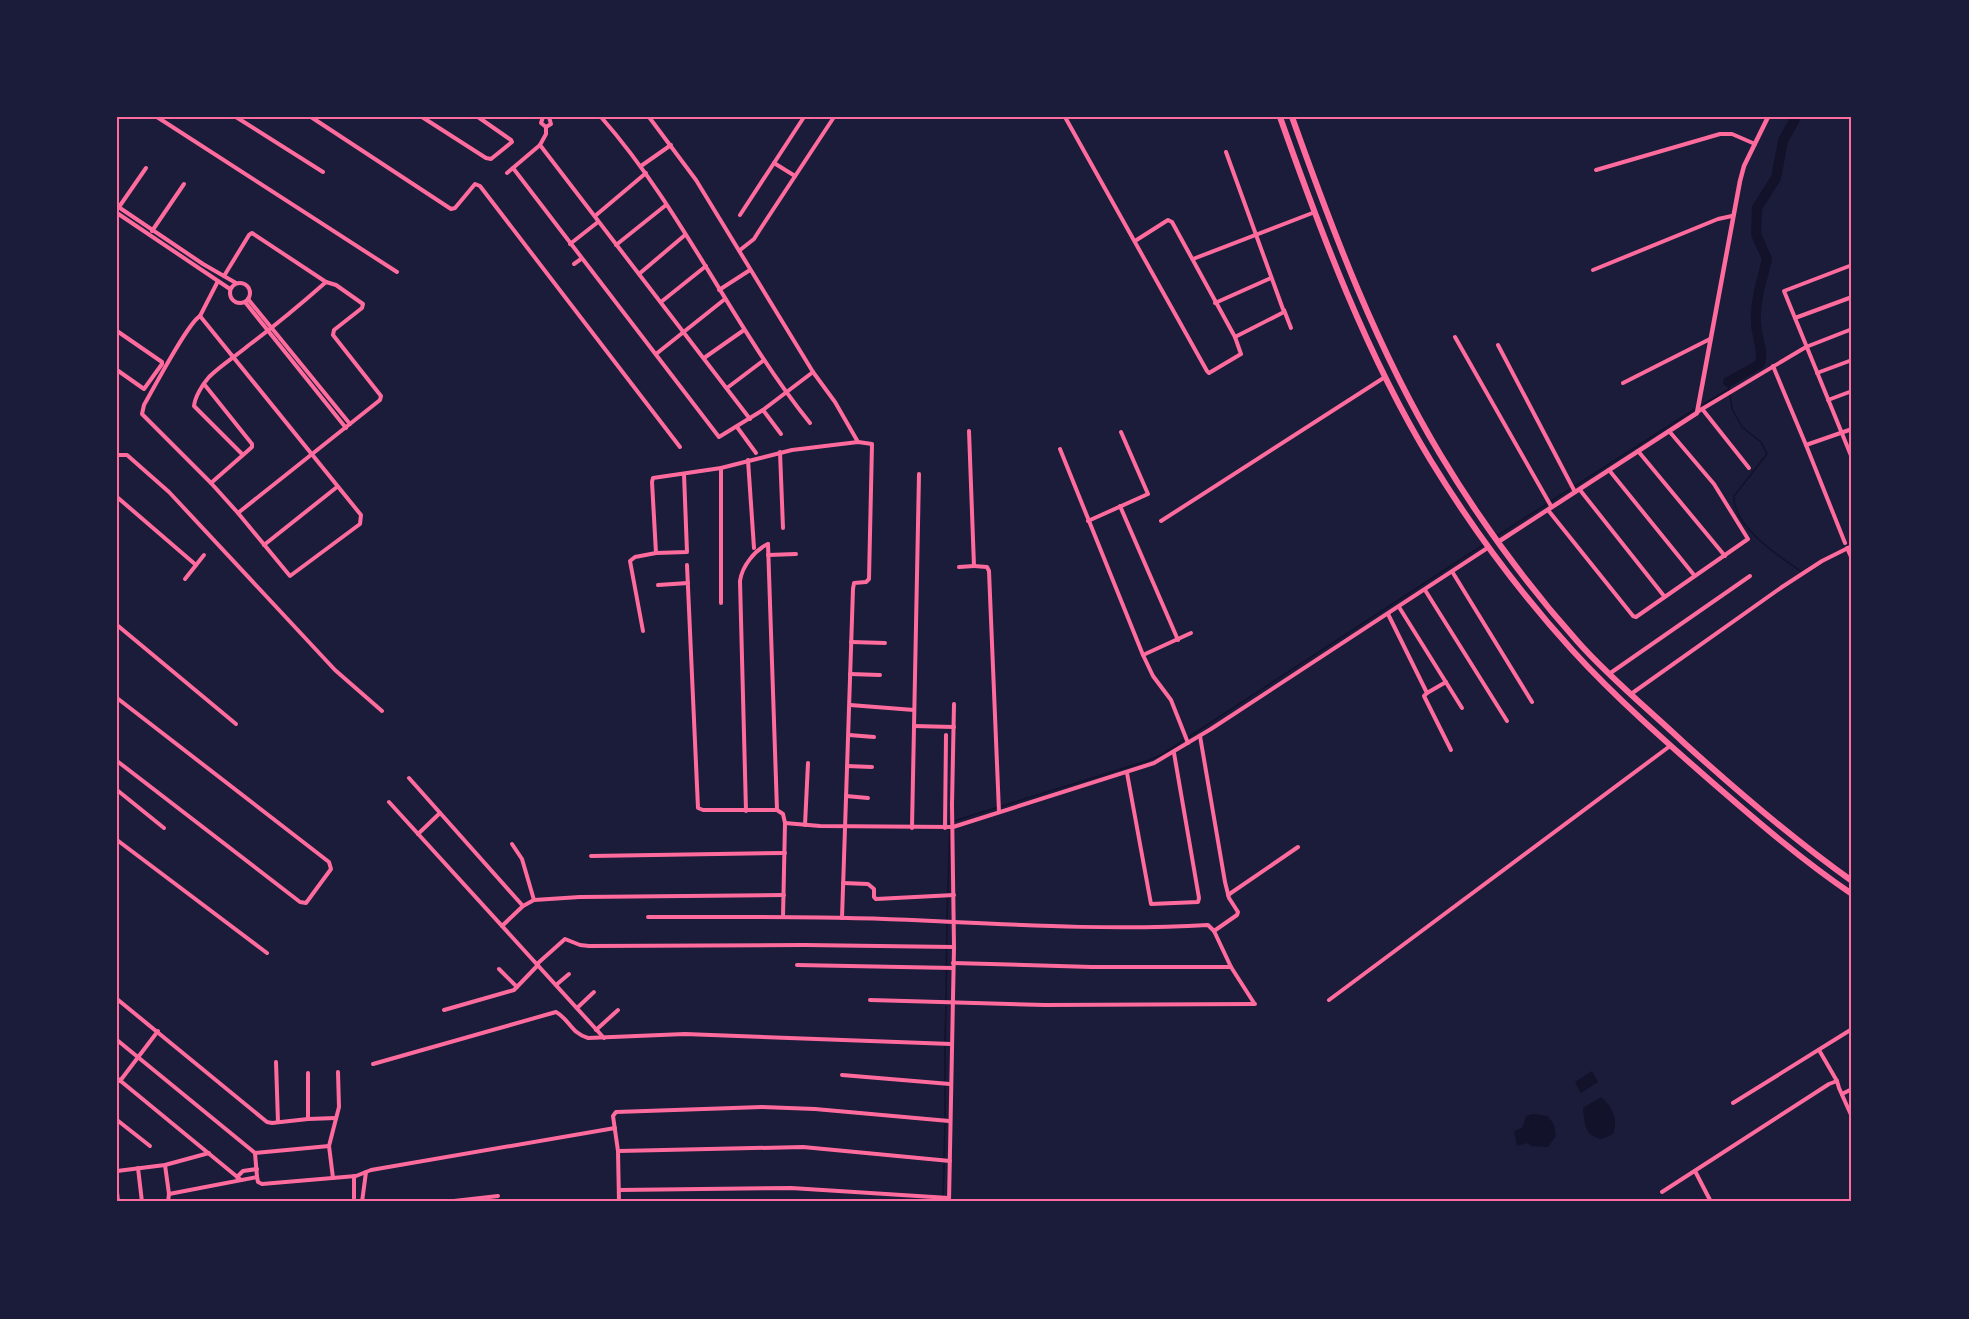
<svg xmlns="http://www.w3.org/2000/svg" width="1969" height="1319" font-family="'Fira Sans Condensed',sans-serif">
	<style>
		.water { fill: #12122b }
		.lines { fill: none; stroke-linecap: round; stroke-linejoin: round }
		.stream { stroke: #12122b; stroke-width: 1.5 }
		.river { stroke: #12122b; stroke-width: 10 }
		.minor { stroke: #ff6b9d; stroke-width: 4 }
		.tertiary { stroke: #ff6b9d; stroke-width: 4.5 }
		.trunk { stroke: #ff6b9d; stroke-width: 6 }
		.neatline { fill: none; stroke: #ff6b9d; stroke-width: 2 }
	</style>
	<rect width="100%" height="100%" fill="#1b1b3a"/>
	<g class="water">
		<path d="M1592,1071L1598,1082L1581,1093L1575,1082Z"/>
		<path d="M1601,1097C1612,1106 1619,1120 1613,1134L1601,1139C1583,1135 1585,1122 1583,1108Z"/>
		<path d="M1533,1114L1548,1116L1554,1125L1556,1136L1548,1147L1531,1146L1527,1143L1517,1146L1514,1131L1522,1128L1526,1116Z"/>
	</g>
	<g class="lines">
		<g class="stream">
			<path d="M1728,382L1729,390"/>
			<path d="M1730,394L1732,409L1742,427L1761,442L1767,454L1734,496C1732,526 1780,557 1802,572"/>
			<path d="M1699,407L1729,389"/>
			<path d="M1497,536L1695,409"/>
			<path d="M954,821L1147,761L1161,755L1483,545"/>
			<path d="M947,919L950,822"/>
			<path d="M946,1000L947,924"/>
			<path d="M945,1041L946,1006"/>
			<path d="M945,1082V1046"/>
			<path d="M945,1117V1086"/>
			<path d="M944,1158L945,1124"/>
			<path d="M943,1195L944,1164"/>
			<path d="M943,1200V1202"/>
		</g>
		<path class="river" d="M1728,382L1760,364C1764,349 1756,337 1756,321C1755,300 1762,280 1767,259L1756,234L1757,208L1776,178L1783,141L1796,117"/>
		<g class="minor">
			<path d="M157,117L397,272"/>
			<path d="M236,117L323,172"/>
			<path d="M311,117L451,209L455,208L475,184L480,186L680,447"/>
			<path d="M422,117L486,158L491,159L512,142L511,140L478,117"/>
			<path d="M543,117L541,123L546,127L551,124L549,117"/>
			<path d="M601,117C683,210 732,326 810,423"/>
			<path d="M649,117L696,180L813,372L835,402L858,442"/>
			<path d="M1065,117L1207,371L1209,373L1241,354L1235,337L1172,222L1168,220L1135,241"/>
			<path d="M546,127V134L540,145L750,419"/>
			<path d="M1226,152L1284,312L1235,337"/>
			<path d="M774,163L795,176"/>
			<path d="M641,166L671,145"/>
			<path d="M513,168L719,437L763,410L813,372"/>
			<path d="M1596,170L1720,134H1732L1755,144"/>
			<path d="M507,173L540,145"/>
			<path d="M117,206L203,264L236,283"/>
			<path d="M119,207L146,168"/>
			<path d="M117,213L230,289"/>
			<path d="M740,215L804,117"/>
			<path d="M595,216L646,173"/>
			<path d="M152,231L184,184"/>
			<path d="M570,244L598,222"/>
			<path d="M616,245L666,205"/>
			<path d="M740,250L754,239L759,231L834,117"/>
			<path d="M1193,259L1315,212"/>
			<path d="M574,264L581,259"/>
			<path d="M1852,265L1784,291L1852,458"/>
			<path d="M1593,270L1718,219L1732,216"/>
			<path d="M639,274L685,235"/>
			<path d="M224,276L249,235L252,233L326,282"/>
			<circle cx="240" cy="293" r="10"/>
			<path d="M719,290L750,270"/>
			<path d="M248,299L350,424"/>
			<path d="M245,302L346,428"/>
			<path d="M661,302L706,266"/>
			<path d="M1215,303L1271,278"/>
			<path d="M1284,310L1291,328"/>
			<path d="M200,316L218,281"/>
			<path d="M1795,318L1852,297"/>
			<path d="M117,331L162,362V364L144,389L117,370"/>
			<path d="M1455,337L1551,506"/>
			<path d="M1498,345L1575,492"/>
			<path d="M656,354L725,299"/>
			<path d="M704,358L744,330"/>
			<path d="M1773,366L1806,445L1852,429"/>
			<path d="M1817,373L1852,360"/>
			<path d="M1623,383L1710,339"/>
			<path d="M204,384L252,444V447L243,455L211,483L238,513L380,400L381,396L333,335L334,330L362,308L363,304L336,285L326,282C301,304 276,325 249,345C236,356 221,365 209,377C202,385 195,397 194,406L243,455"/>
			<path d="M727,388L764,360"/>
			<path d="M1828,400L1852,391"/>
			<path d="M763,410L781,434"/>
			<path d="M1703,410L1749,468"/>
			<path d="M1697,412L1806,347L1852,329"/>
			<path d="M737,427L756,453"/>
			<path d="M969,431L974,566L987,567L989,571L999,812"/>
			<path d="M1806,445L1845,543"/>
			<path d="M1060,449L1143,655L1153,676L1171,700L1188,743"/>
			<path d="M1638,451L1725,556"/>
			<path d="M780,452L783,528"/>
			<path d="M117,455H127L169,492L335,670L382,711"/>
			<path d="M748,460L754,548"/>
			<path d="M1609,470L1694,575"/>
			<path d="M684,474L687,552L656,553L652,482L653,478L721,468L792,450L858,442L872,444L869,579L866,582L854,583L853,589L842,918"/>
			<path d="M211,483L142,414L144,405C154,388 187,324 200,316L361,515L360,524L290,576L238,513"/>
			<path d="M1580,490L1664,596"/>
			<path d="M117,497L196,565"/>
			<path d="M1120,506L1178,640"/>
			<path d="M1548,510L1633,616L1636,617L1748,539L1714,484L1669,431"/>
			<path d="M1088,521L1148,494L1121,432"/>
			<path d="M1161,521L1385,377"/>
			<path d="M768,544L777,810"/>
			<path d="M264,545L337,487"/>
			<path d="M1847,548L1852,559"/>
			<path d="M768,555L796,554"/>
			<path d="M687,565L698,808L703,810H777L783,814L785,823"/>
			<path d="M959,567L974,566"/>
			<path d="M1453,573L1532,702"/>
			<path d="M185,579L204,555"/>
			<path d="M658,585L688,583"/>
			<path d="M1425,590L1507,721"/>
			<path d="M721,603V468"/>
			<path d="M1399,607L1462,708"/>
			<path d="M1388,614L1427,693L1424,696L1451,750"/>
			<path d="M117,625L236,724"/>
			<path d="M643,631L630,561L635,557L656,553"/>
			<path d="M851,642L885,643"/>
			<path d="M1143,655L1191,633"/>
			<path d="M850,674L880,675"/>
			<path d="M1609,674L1750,576"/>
			<path d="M1427,693L1446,682"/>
			<path d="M1631,694L1782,587L1822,561L1852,546"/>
			<path d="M117,698L329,862L331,869L306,903L300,902L117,761"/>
			<path d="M850,705L914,710"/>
			<path d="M914,726L954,727"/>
			<path d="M849,735L874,737"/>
			<path d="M847,766L872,767"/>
			<path d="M1127,773L1151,904L1198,902L1199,898L1174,753"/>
			<path d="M409,778L523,906L502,926"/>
			<path d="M117,790L164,828"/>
			<path d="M846,796L868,798"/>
			<path d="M389,802L604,1038"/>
			<path d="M746,811L740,581C742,566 755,550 768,544"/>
			<path d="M805,825L808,763"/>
			<path d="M912,828L919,474"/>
			<path d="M945,828L946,735"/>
			<path d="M418,834L440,813"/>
			<path d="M117,840L267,953"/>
			<path d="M512,844L522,859L534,900"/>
			<path d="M591,856L785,853"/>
			<path d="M843,883L868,884L874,889V897L876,899L954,895"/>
			<path d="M1228,895L1298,847"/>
			<path d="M523,906L534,900L580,897L784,895"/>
			<path d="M648,917C750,917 852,916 953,922C1038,926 1123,930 1208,925L1214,931L1237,915L1238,912L1229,898L1225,882L1200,736"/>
			<path d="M783,917L785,823L820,826L953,827L1154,763L1211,729L1489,547"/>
			<path d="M1214,931L1231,967L1254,1003"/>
			<path d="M953,963L1092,967H1231"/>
			<path d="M537,964L565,939L580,945L589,946L804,945L954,947"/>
			<path d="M797,965L953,968"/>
			<path d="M499,969L517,987"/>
			<path d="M556,985L569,974"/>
			<path d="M117,999L267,1122L272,1123L308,1119"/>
			<path d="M870,1000L1045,1005L1255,1004"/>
			<path d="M1329,1000L1670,746"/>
			<path d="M577,1008L594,992"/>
			<path d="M444,1010L514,990L538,965"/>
			<path d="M596,1030L618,1010"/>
			<path d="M117,1040L255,1153L257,1177"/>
			<path d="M1819,1050L1837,1081"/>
			<path d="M276,1062L278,1122"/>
			<path d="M373,1064L556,1012C569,1019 572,1034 588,1038L685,1034L951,1044"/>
			<path d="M308,1073V1119L336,1118"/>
			<path d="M842,1075L950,1084"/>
			<path d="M117,1078L241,1180"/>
			<path d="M120,1081L158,1031"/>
			<path d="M1842,1094L1852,1089"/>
			<path d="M1733,1103L1852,1029"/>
			<path d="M117,1120L150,1146"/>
			<path d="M329,1146L339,1107L338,1072"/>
			<path d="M619,1151L803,1147L950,1161"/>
			<path d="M255,1153L329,1146L333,1178"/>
			<path d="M165,1165L169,1194"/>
			<path d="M138,1168L142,1202"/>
			<path d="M117,1171L165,1165L209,1153"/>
			<path d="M1695,1171L1711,1202"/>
			<path d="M237,1177L243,1171L257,1169"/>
			<path d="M619,1190L791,1188L949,1198"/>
			<path d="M117,1192L118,1202"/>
			<path d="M1662,1192L1829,1084L1837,1081L1839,1088L1852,1117"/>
			<path d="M168,1202L169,1194L257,1177L258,1182L262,1184L356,1176L371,1170L615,1128"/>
			<path d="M354,1202V1176"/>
			<path d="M362,1202L366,1172"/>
			<path d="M445,1202L498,1196"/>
			<path d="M619,1202L618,1151L613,1116L616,1112L762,1107L815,1109L949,1121"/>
			<path d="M949,1202L954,947L952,805L954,704"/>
		</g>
		<path class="tertiary" d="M1498,542L1697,413L1740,181L1744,166L1768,117"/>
		<g class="trunk">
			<path d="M1280,117C1321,233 1367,356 1431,461C1472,528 1520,593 1573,651C1615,697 1666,742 1713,783C1758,822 1803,861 1852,894"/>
			<path d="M1292,117C1333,232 1377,349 1440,454C1479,519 1528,586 1578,642C1610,678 1648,709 1683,742C1737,791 1793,839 1852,881"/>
		</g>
	</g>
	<rect width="1969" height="1319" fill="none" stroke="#1b1b3a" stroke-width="237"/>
	<rect x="118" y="118" width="1732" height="1082" class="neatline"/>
</svg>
